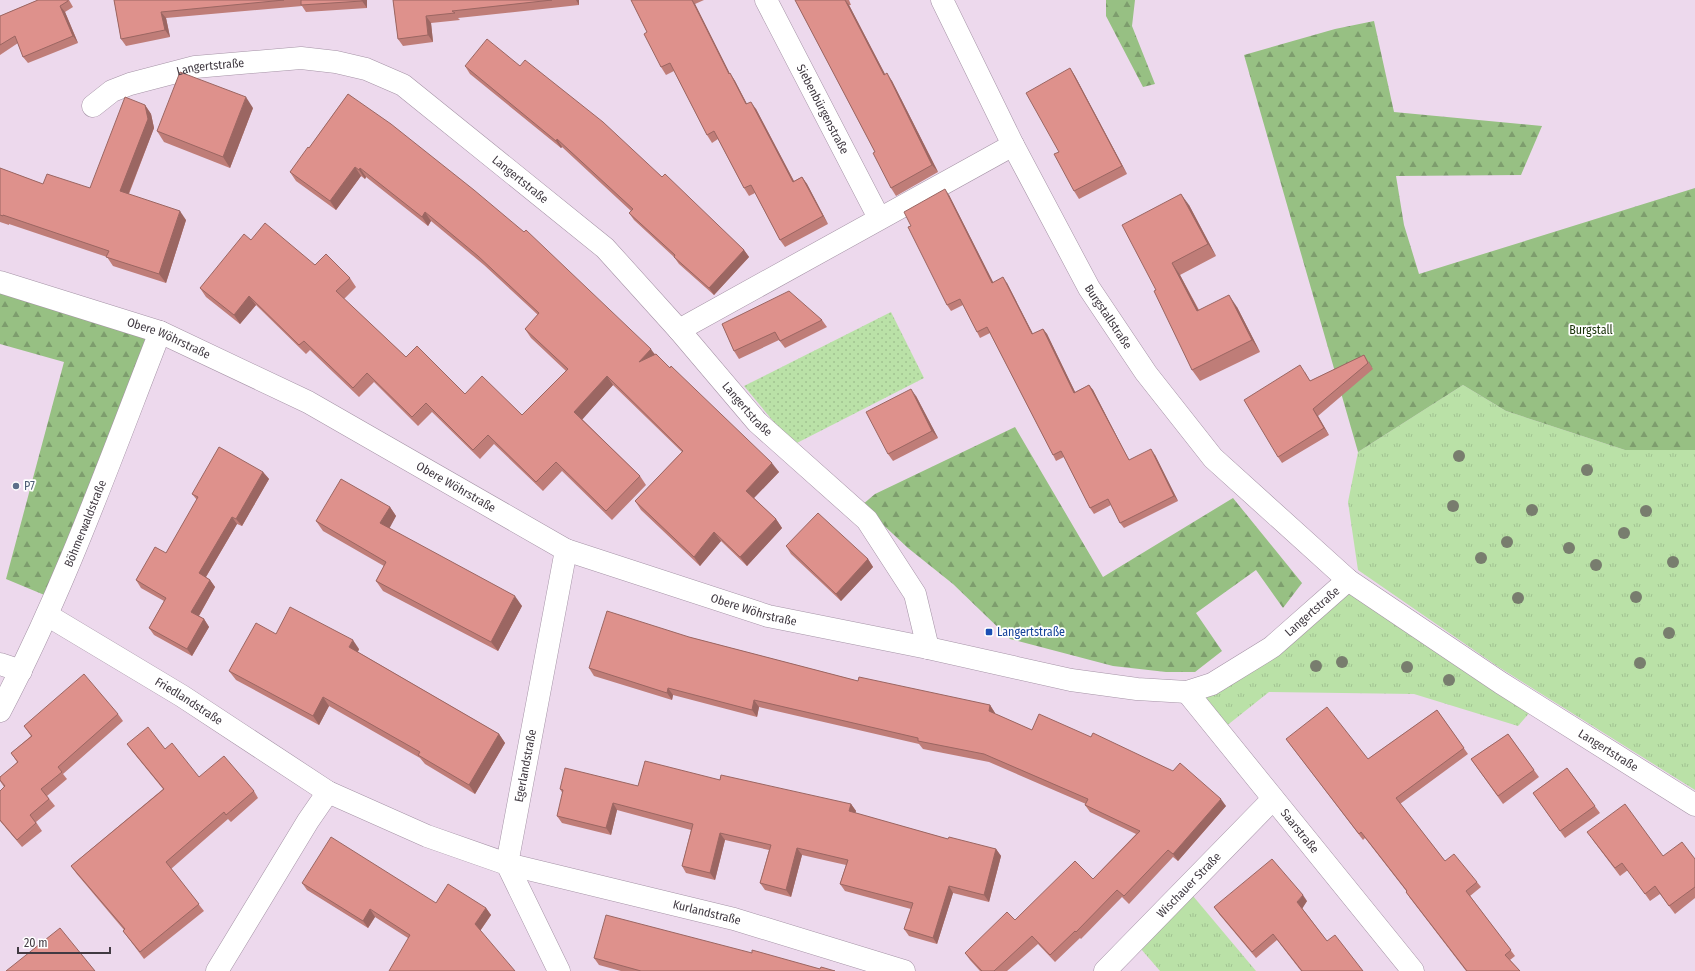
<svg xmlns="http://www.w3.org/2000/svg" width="1695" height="971" font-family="'Fira Sans Condensed',sans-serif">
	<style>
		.grass { fill: url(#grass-tufts) }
		.forest { fill: url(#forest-firs) }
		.garden { fill: url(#garden-dots) }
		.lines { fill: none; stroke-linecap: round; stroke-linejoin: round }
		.minor-casing { stroke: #a593a6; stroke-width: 23 }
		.minor { stroke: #fff; stroke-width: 22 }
		.tree { fill: #787d6e }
		.wall { fill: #bf7d78 }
		.shaded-wall { fill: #9b6662 }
		.building { fill: #de918c; stroke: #9b6662 }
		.service-dot { fill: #5c6f8a; stroke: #fff; stroke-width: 1.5 }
		.transit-dot { fill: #1a4fb4; stroke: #fff; stroke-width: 1.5 }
		.labels { text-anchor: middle; stroke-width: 3.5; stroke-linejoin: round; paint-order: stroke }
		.street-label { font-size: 12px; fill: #413a42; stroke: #fff }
		.park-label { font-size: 12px; fill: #183207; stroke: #fff }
		.service-label { font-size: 12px; fill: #4e5e75; stroke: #fff; text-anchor: start }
		.transit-label { font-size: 12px; fill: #164399; stroke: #fff; text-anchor: start }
	</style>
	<defs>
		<pattern id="grass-tufts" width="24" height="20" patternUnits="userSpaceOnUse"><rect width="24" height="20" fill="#bae1a7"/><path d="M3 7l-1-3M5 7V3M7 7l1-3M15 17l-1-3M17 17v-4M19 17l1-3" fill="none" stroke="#a1c291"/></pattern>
		<pattern id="forest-firs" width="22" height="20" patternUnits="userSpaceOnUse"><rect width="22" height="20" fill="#97c083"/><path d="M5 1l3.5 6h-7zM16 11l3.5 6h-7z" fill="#7d9d6d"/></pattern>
		<pattern id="garden-dots" width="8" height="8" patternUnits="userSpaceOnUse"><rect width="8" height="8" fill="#bae1a7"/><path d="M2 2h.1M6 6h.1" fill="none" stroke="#a1c291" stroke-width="1.8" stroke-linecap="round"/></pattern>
	</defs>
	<rect width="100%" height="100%" fill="#edd9ed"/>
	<g class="grass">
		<path d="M1463,385L1506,411L1625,450H1695V790L1497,666L1358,570L1348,502L1358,452Z"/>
		<path d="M1349,589L1531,711L1518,726L1414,694L1269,692L1225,727L1197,697Z"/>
		<path d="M1193,896L1256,971H1160L1141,949Z"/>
	</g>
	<g class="forest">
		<path d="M1106,0H1135L1132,26L1155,84L1143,87L1106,16Z"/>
		<path d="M1374,21L1394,112L1542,126L1521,175L1396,176L1404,225L1419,274L1695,188V450H1625L1506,411L1463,385L1358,452L1244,55L1335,29Z"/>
		<path d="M0,282L160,332L54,599L6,579L64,362L0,344Z"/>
		<path d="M1015,427L1103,577L1233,498L1302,583L1283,608L1256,570L1196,613L1222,651L1195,672H1166L1113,666L1010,639L953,584L908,548L862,505L875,494Z"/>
	</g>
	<path class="garden" d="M891,312L924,378L793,445L744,386Z"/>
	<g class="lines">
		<defs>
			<g id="minor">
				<path id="s1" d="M766,0L879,218"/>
				<path id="s2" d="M942,0L1013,145L1089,288L1146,373L1213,458L1348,580L1501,683L1695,805"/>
				<path id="s3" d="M93,106L112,91L130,84L195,67L301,58L336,62L366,69L403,85L605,248L679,330L757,422L867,520L915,594L928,648"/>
				<path id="s4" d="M0,282L160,332L308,402L566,550L768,616L928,648L1071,680L1137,689L1187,692L1212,684L1272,647L1348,580"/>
				<path d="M679,330L1013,145"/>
				<path id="s5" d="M47,615L182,696L328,792L427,836L507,864L734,919L904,971"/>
				<path d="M0,664L21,671"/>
				<path id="s6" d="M1187,692L1413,971"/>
				<path id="s7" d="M0,711C64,590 110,460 160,332"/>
				<path d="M217,971L308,821L328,792"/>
				<path id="s8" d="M559,971L507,864L566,550"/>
				<path id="s9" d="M1105,971L1273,799"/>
			</g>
		</defs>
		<use href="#minor" class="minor-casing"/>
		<use href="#minor" class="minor"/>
	</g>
	<g class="tree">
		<circle cx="1459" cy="456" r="6"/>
		<circle cx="1587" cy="470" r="6"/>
		<circle cx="1453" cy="506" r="6"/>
		<circle cx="1532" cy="510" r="6"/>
		<circle cx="1646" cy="511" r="6"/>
		<circle cx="1624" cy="533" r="6"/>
		<circle cx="1507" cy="542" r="6"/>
		<circle cx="1569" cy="548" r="6"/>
		<circle cx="1481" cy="558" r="6"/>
		<circle cx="1673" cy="562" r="6"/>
		<circle cx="1596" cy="565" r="6"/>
		<circle cx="1636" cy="597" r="6"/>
		<circle cx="1518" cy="598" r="6"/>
		<circle cx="1669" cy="633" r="6"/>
		<circle cx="1342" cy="662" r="6"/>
		<circle cx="1640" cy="663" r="6"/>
		<circle cx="1316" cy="666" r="6"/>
		<circle cx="1407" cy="667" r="6"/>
		<circle cx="1449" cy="680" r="6"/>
	</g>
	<g class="wall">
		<path d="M38,0H69L73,7L65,12L78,43L28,63L23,57L18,43L0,55V16Z"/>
		<path d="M114,0H367V8L306,12L302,6L166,18L170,37L126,46L121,39Z"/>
		<path d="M393,0H579V5L458,18L460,20L431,23L433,42L403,46L398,39Z"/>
		<path d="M631,0H704L695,4L730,74L735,81L747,104L756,109L794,181L802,177L807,184L828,224L785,247L780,240L755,193L749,196L744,188L718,139L712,143L707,135L674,71L666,75L661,67L647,32Z"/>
		<path d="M795,0H849L851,5H849L885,74L892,81L938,172L896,196L891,188L875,152Z"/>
		<path d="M465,66H520L662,177L744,250L749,257L714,295L679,264L674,257L634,220L629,213L631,211L562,147L561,148L470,74Z"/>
		<path d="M1070,68L1075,76L1127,174L1079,199L1074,191L1059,152Z"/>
		<path d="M348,94L655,354L779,472L754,498L776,519L782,528L747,566L721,541L700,566L641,510L635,501L682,452L613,385L582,419L640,476L646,485L612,520L562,471L543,491L494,444L480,459L432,412L418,426L374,382L359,397L310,350L306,354L256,305L240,324L206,297L200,288L251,240L315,265L350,278L356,287L344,299L406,357L465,394L522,415L566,371L531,338L525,329L538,315L484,265L431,221L428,226L366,177L365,179L361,176L336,210L296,181L290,172L309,148Z"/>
		<path d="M145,105L151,114L154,128L129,194L186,220L166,283L113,266L107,257L9,224V225L0,222V168L43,184L90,188Z"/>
		<path d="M253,108L230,168L164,142L157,131Z"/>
		<path d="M949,195L993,282L1007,283L1033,334L1043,329L1047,334L1075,392L1089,385L1093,390L1129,460L1155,455L1178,501L1124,528L1120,523L1111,505L1094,514L1090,508L1064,457L1056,461L1053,455L990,333L980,338L977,332L963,305L951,311L947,305L911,226Z"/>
		<path d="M1189,205L1216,256L1180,275L1199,310L1237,307L1260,352L1200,381L1192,370L1156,290Z"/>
		<path d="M822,320L827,327L785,348L779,340L739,359L734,351L722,324Z"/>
		<path d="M1364,355L1373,369L1318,416L1329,435L1282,463L1278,457L1305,372L1310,381Z"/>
		<path d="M916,396L938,438L893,461L888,454Z"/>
		<path d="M263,472L269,479L242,526L237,524L206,577L210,580L215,587L199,616L204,619L209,627L192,656L154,635L149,628L164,601L141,588L136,580L166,553L197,500L192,494Z"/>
		<path d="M390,507L396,516L389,528L522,606L498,651L383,591L376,581L384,566L323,531L316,521Z"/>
		<path d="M786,546L868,559L873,567L841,601L791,554Z"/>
		<path d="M276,634L359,649L358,652L499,734L505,743L475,794L425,764L420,758L329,706L319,725L236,680L229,671Z"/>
		<path d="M689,637L858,681L990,705L995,713V714L1032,730L1226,806L1178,861L1173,857L1129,904L1122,897L1081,939L1080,938L1055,962L1038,944L1007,971H980L970,960L965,953L1015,920L1093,879L1136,834L1090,812L1085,805L1086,804L989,762L923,749L919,744L759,707L757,717L673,695L672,700L594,676L589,668Z"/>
		<path d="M1437,710L1468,754L1400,804L1445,861L1477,882L1481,887L1470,896L1515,956L1510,960L1520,971H1466L1410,898L1406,892H1407L1365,838L1363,840L1286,739L1368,759Z"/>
		<path d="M118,714L123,721L63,774L67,779L47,796L55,806L36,822L42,831L22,847L0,821V791L4,787L0,781L17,762L11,753L31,736L24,726Z"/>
		<path d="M1508,734L1539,777L1503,804L1471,759Z"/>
		<path d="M127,744L165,749L199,777L254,791L258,798L231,822L228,819L171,869L204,911L144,959L123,931L124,930L76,873L71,866L163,789L132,751Z"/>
		<path d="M1567,768L1600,813L1565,838L1533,793Z"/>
		<path d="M720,780L851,804L856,811L855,813L948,839L996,849L1001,856L989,902L953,893L937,944L909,936L904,929L911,909L845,891L840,884L846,865L802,855L791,897L765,890L760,883L769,850L725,840L715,880L686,873L682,866L691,830L617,810L611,835L562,823L557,816L563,794L560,789L638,786Z"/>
		<path d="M1592,839L1663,856L1695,859V898L1675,914L1660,894L1650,901L1628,870L1620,876Z"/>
		<path d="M302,883L436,903L486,908L491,915L480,931L408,938L375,917L368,928L307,890Z"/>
		<path d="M1307,901L1302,908L1327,941L1363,971H1301L1277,940L1256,958L1219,914L1214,907Z"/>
		<path d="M752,953L820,969L835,971H621L599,965L594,958Z"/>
	</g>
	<g class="shaded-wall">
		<path d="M362,0H367V8L362,1Z"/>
		<path d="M576,0H579V5Z"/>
		<path d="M692,0L695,4L734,82L729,74Z"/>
		<path d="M845,0L849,5L889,82L884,75Z"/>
		<path d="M60,6L65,12L78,43L73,36Z"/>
		<path d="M161,12L166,18L170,37L165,30Z"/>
		<path d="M426,16L431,23L433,42L428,35Z"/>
		<path d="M1070,68L1075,76L1127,174L1122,166Z"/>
		<path d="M730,73L735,81L751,112L746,104Z"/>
		<path d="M887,73L892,81L938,172L932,165Z"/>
		<path d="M246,97L253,108L230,168L223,157Z"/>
		<path d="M751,102L756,109L798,189L793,182Z"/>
		<path d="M145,105L151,114L154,128L126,200L120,191Z"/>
		<path d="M557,139L562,147L561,148L556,141Z"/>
		<path d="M355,167L361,176L336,210L330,201Z"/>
		<path d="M360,168L366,177L365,179L359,170Z"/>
		<path d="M802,177L807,184L828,224L823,216Z"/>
		<path d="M945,189L949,195L996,288L992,283Z"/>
		<path d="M1181,194L1189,205L1216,256L1208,244Z"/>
		<path d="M180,211L186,220L166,283L159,274Z"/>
		<path d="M425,212L431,221L428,226L422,217Z"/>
		<path d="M744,250L749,257L714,295L709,288Z"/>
		<path d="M1172,263L1180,275L1205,323L1197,311Z"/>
		<path d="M1003,277L1007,283L1036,340L1032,334Z"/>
		<path d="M1229,295L1237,307L1260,352L1252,340Z"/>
		<path d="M249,296L256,305L240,324L234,315Z"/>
		<path d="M1043,329L1047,334L1078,398L1074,393Z"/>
		<path d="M651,349L657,358L639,362Z"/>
		<path d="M607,376L613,385L581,421L574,412Z"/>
		<path d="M1089,385L1093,390L1132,466L1129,460Z"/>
		<path d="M911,389L916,396L938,438L932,431Z"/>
		<path d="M1313,409L1318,416L1329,435L1324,428Z"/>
		<path d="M1151,449L1155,455L1178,501L1174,496Z"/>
		<path d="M772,463L779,472L752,500L746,491Z"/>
		<path d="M263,472L269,479L242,526L236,519Z"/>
		<path d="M390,507L396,516L387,533L380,523Z"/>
		<path d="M232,517L237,524L204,580L199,573Z"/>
		<path d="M776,519L782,528L747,566L740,557Z"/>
		<path d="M714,532L721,541L700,566L694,557Z"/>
		<path d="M868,559L873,567L841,601L836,594Z"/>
		<path d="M210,580L215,587L197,619L191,612Z"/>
		<path d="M515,596L522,606L498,651L491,642Z"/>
		<path d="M204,619L209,627L192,656L187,649Z"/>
		<path d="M353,640L359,649L356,656L349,647Z"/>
		<path d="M668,688L673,695L672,700L667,693Z"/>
		<path d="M323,697L329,706L319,725L313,716Z"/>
		<path d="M754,700L759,707L757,717L752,710Z"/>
		<path d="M990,705L995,713L994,718L989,711Z"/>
		<path d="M499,734L505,743L475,794L469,785Z"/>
		<path d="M1221,799L1226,806L1178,861L1173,854Z"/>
		<path d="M613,803L617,810L611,835L606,828Z"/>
		<path d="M851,804L856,811L854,818L849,811Z"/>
		<path d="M720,833L725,840L715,880L710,873Z"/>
		<path d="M797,848L802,855L791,897L786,890Z"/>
		<path d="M996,849L1001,856L989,902L984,895Z"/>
		<path d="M949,886L953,893L937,944L933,938Z"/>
		<path d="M1303,895L1307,901L1302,909L1297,902Z"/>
		<path d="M486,908L491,915L480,931L475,924Z"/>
		<path d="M370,909L375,917L368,928L363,921Z"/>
	</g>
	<g class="building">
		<path d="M38,0H68V1L60,6L73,36L23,57L15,36L0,45V16Z"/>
		<path d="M114,0H284L161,12L165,30L121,39Z"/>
		<path d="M301,0H362V1L301,5Z"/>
		<path d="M393,0H552L452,11L455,13L426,16L428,35L398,39Z"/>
		<path d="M631,0H692L729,74L730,73L746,104L751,102L793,182L802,177L823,216L780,240L751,185L744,188L714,131L707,135L670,63L661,67L644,34L647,32Z"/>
		<path d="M795,0H845L884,75L887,73L932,165L891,188L873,153L875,152Z"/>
		<path d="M487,39L520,66L525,60L603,122L662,177L665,174L744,250L709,288L674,257L675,255L629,213L633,209L557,139L556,141L465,66Z"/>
		<path d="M1070,68L1122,166L1074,191L1054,154L1059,152L1026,93Z"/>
		<path d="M180,72L246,97L223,157L157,131Z"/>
		<path d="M348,94L391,124L474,190L524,232L526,230L651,349L639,362L656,354L670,368L671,366L772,463L746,491L776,519L740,557L714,532L694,557L635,501L683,451L607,376L574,412L640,476L606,511L556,462L536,482L488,435L473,450L426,403L412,417L367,373L353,388L304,341L299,345L249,296L234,315L200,288L244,234L251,240L265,223L315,265L326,254L350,278L336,291L406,357L417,346L465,394L482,376L522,415L568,369L525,329L539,313L478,256L425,212L422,217L360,168L359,170L355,167L330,201L290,172L308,147L309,148Z"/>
		<path d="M125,97L145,105L148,119L120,191L180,211L159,274L106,257L109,251L3,215V216L0,215V168L43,184L47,174L90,188Z"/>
		<path d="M945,189L992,283L1003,277L1032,334L1043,329L1074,393L1089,385L1129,460L1151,449L1174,496L1120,523L1108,499L1090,508L1061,451L1053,455L987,327L977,332L960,299L947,305L908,227L911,226L904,212Z"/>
		<path d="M1181,194L1208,244L1172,263L1197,311L1229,295L1252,340L1192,370L1154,291L1156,290L1122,225Z"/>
		<path d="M789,291L822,320L780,341L775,332L734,351L722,324Z"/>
		<path d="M1364,355L1368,363L1313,409L1324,428L1278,457L1244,400L1300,365L1310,381Z"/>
		<path d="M911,389L932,431L888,454L866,412Z"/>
		<path d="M219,447L263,472L236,519L232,517L199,573L210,580L191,612L204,619L187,649L149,628L166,598L136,580L155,547L166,553L198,497L192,494Z"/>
		<path d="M341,479L390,507L380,523L515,596L491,642L376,581L386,562L316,521Z"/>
		<path d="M818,513L868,559L836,594L786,546Z"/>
		<path d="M290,607L353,640L349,647L499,734L469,785L418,755L420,752L323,697L313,716L229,671L256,623L276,634Z"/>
		<path d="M607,611L689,637L858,681L859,677L990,705L989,711L1032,730L1039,714L1091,737L1093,733L1173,771L1180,763L1221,799L1173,854L1168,850L1124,896L1117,890L1076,932L1075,931L1050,955L1032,936L994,971H982L965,953L1007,912L1015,920L1075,861L1093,879L1140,831L1085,805L1088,799L984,754L918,741V738L754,700L752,710L668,688L667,693L589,668Z"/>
		<path d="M84,674L118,714L58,767L62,772L41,789L49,799L30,815L36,823L17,840L0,820V791L5,786L0,780V777L18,762L11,753L32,736L24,726Z"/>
		<path d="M1327,707L1368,759L1437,710L1464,748L1396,798L1445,861L1454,854L1477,882L1466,891L1511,950L1505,955L1520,971H1467L1406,892L1407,891L1361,832L1359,834L1286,739Z"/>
		<path d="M148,727L165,749L172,743L199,777L224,756L254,791L226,815L224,812L166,862L199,904L140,952L123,931L125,929L71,866L164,789L127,744Z"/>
		<path d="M1508,734L1534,770L1498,796L1471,759Z"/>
		<path d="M645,761L720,780L721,775L851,804L849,811L948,839L949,837L996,849L984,895L949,886L933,938L904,929L913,903L840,884L848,860L797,848L786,890L760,883L771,845L720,833L710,873L682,866L693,824L613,803L606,828L557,816L563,790L560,789L565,768L638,786Z"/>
		<path d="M1567,768L1595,806L1560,831L1533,793Z"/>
		<path d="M1625,804L1663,856L1682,842L1695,859V887L1669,906L1655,886L1645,894L1622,863L1615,868L1587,832Z"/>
		<path d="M331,837L436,903L448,884L486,908L475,924L515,971H389L410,935L370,909L363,921L302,883Z"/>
		<path d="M1272,859L1303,895L1297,902L1327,941L1335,935L1363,971H1302L1273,934L1252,952L1214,907Z"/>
		<path d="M606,915L752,953V950L820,969L821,967L835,971H641L594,958Z"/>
		<path d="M60,928L95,971H6Z"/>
	</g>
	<circle class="service-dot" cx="16" cy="486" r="4"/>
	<rect class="transit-dot" x="985" y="628" width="8" height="8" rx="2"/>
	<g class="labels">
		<g class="street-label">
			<text dy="4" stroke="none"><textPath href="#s3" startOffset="126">Langertstraße</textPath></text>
			<text dy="4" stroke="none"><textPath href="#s1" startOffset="123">Siebenbürgenstraße</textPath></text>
			<text dy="4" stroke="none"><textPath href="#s3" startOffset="474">Langertstraße</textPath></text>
			<text dy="4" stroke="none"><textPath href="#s2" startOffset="358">Burgstallstraße</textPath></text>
			<text dy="4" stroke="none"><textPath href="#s4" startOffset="178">Obere Wöhrstraße</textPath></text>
			<text dy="4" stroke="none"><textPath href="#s3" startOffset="798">Langertstraße</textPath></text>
			<text dy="4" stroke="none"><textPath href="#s4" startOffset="502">Obere Wöhrstraße</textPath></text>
			<text dy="4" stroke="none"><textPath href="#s7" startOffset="206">Böhmerwaldstraße</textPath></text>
			<text dy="4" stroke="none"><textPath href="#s4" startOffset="826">Obere Wöhrstraße</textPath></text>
			<text dy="4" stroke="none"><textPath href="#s4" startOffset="1418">Langertstraße</textPath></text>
			<text dy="4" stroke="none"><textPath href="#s5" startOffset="166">Friedlandstraße</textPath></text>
			<text dy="4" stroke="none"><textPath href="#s2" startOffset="1027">Langertstraße</textPath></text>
			<text dy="4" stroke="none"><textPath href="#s8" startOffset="219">Egerlandstraße</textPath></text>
			<text dy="4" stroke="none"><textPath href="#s6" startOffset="179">Saarstraße</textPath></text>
			<text dy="4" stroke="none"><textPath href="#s9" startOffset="120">Wischauer Straße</textPath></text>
			<text dy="4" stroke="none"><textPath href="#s5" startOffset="731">Kurlandstraße</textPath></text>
		</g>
		<g class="park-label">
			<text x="1591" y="334">Burgstall</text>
		</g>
		<g class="service-label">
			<text x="24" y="490">P7</text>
		</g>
		<g class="transit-label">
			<text x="997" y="636">Langertstraße</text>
		</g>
	</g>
	<path d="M18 947v6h92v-6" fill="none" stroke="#413a42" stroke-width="2"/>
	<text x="24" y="947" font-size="12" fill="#413a42" stroke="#ffffff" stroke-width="3" paint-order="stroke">20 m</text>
</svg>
